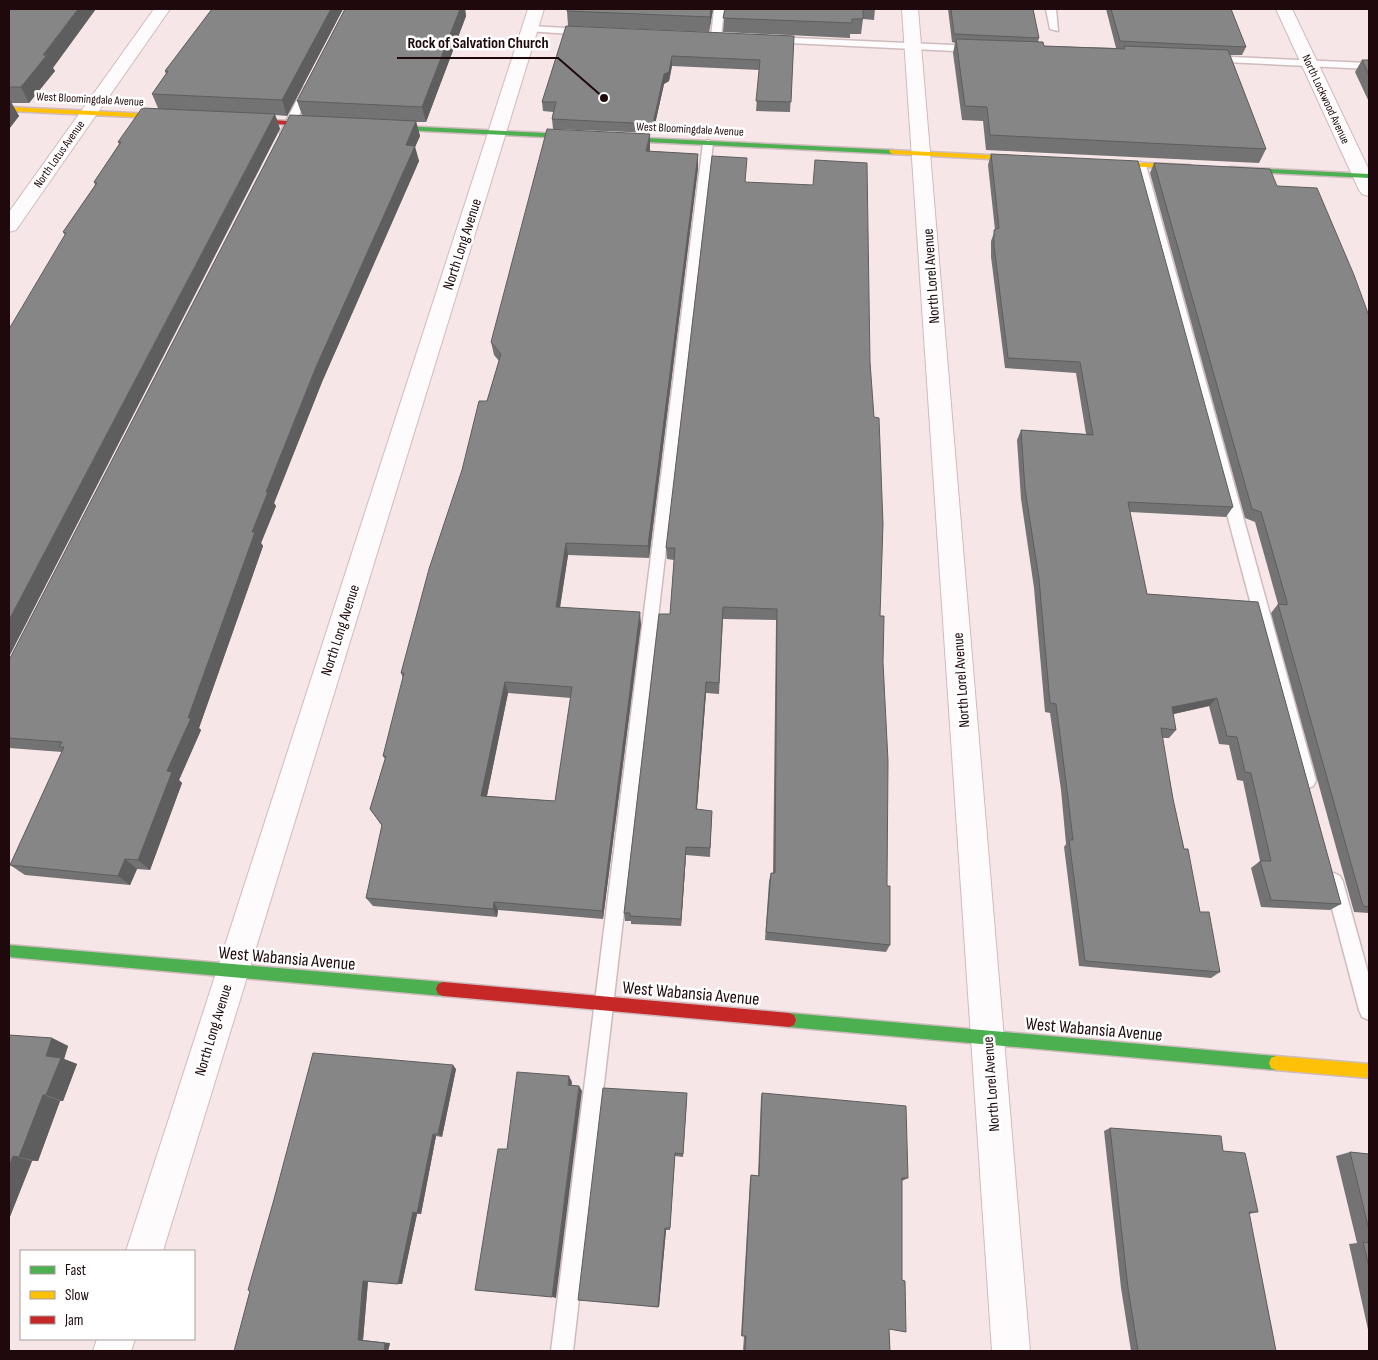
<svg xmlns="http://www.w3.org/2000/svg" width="1378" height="1360" font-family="'Sofia Sans Condensed',sans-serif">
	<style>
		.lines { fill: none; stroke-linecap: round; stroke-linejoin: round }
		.lane-casing { stroke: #cfbbbe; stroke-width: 3 }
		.street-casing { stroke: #cfbbbe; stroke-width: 2 }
		.fast-casing { stroke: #cfbbbe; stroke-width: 3 }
		.slow-casing { stroke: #cfbbbe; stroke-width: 3 }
		.jam-casing { stroke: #cfbbbe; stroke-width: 3 }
		.lane { fill: #fefbfc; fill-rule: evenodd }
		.street { fill: #fefbfc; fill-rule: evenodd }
		.fast { fill: #4caf50; fill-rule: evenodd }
		.slow { fill: #ffc107; fill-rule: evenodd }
		.jam { fill: #c62828; fill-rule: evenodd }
		.wall { fill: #747374; fill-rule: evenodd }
		.shaded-wall { fill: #5e5e5e }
		.building { fill: #878687; stroke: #5e5e5e; fill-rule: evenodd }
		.labels { text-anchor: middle; stroke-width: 5; stroke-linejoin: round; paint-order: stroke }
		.far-street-label { font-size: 12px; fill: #1f090c; stroke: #fff }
		.street-label { font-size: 15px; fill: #1f090c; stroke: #fff }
		.near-street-label { font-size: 18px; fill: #1f090c; stroke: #fff }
		.leader { fill: none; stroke: #1f090c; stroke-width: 2 }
		.callout-dot { fill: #1f090c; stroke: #fff; stroke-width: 2 }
		.callout-label { font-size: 16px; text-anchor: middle; font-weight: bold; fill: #1f090c; stroke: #fff; stroke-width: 5; stroke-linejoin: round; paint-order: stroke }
	</style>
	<rect width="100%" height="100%" fill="#f7e6e8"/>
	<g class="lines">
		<defs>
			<g id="lane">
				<path d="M714,9H724L721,37L716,40L711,37Z"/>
				<path d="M1046,9H1056L1058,31L1050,29Z"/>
				<path d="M530,26L585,29L590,32L585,35L527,31V27Z"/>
				<path d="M772,37L975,46L980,49L975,52L769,42L767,40Z"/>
				<path d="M1209,56L1369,63V69L1205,61V57Z"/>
				<path d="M308,85L313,88L290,133L285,136L281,135L280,133L303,88Z"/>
				<path d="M708,140L713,143L573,1351H551L703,143Z"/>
				<path d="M1140,162L1146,165L1316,781L1313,786L1307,789L1301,786L1298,781L1134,165Z"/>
				<path d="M1334,873L1340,876L1343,882L1369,976V1020L1362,1017L1359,1010L1325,882L1328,876Z"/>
			</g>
			<g id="street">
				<path d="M154,9H170L16,230L9,232V212Z"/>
				<path d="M528,9H544L163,1251H126Z"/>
				<path d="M902,9H918L1030,1351H992Z"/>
				<path d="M1276,9H1292L1369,170V196L1362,194L1359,190Z"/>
				<path d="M97,1339H135L131,1351H93Z"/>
			</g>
			<g id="fast">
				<path d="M379,125L893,150L897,152L893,154L382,129H379Z"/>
				<path d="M1230,167L1369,174V178L1233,171L1229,169Z"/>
				<path d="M9,945L443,982L448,984L450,989L448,994L443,996L9,957Z"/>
				<path d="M789,1013L1276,1056L1281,1058L1283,1063L1281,1068L1276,1070L789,1027L784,1025L782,1020L784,1015Z"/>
			</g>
			<g id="slow">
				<path d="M9,107L174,115L178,117L174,119L9,111Z"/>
				<path d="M890,150L1028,157L1032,159L1028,161L893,154L889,152Z"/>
				<path d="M1098,161L1190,165L1194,167L1190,169L1101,165L1097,163Z"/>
				<path d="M1276,1056L1369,1064V1078L1276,1070L1271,1068L1269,1063L1271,1058Z"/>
			</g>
			<g id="jam">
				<path d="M237,118L324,123L328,125L324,127L240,122H237Z"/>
				<path d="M443,982L789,1013L794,1015L796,1020L794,1025L789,1027L443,996L438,994L436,989L438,984Z"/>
			</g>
		</defs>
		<use href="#lane" class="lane-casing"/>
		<use href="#street" class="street-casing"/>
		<use href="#fast" class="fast-casing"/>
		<use href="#slow" class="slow-casing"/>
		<use href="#jam" class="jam-casing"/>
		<use href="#lane" class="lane"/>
		<use href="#street" class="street"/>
		<use href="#fast" class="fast"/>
		<use href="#slow" class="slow"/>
		<use href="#jam" class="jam"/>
	</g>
	<g class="wall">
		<path d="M9,9L55,71L29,103H11L19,116L9,129Z"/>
		<path d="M212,9H343L287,116L275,115L280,129L65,235L63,232L95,185L94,182L119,144L118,142L158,108L152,94L166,74L165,71Z"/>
		<path d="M345,9H465L466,16L426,122H416L420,136L415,147L419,161L322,382L274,503L276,506L261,543L263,546L199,728L201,730L179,780L182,783L150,870L137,869L130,885L25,875L10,865L62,752L9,748V660L302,115L297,101Z"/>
		<path d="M713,9L709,32L568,26L567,11Z"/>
		<path d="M725,9H875L874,20L863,19L861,34H850V38L723,32Z"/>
		<path d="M948,9H1033L1039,38L1038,42L1044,46L1116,48L1106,9H1231L1246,47L1242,55H1230L1266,149L1259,163L986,150L983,121L962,120L953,53L955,43L952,42Z"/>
		<path d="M566,26L794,36L790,112L756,111L759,70L672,66L669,81L664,84L653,133L553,129L552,119L553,112L543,111L542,102Z"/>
		<path d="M1362,60H1369V102L1355,72Z"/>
		<path d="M650,148V151L698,154V168L649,558L568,555L560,608L641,624L603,919L498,910L497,917L373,906L366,898L382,826L370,809L385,759L383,756L403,678L401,673L487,401L499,361L494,355L491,342ZM508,693L571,698L555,801L487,796Z"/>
		<path d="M991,154L1233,507L1226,517L1130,512L1147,594L1258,602L1341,904L1330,910L1261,907L1251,868L1260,861L1243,781L1237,780L1229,745L1219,744L1209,706L1173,714L1176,730L1169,738H1162L1173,799L1184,849L1200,912L1220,972L1211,978L1079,966L1064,847L1066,844L1061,790L1050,713L1045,712L1034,588L1021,499L1017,440L1021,430L1086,434L1076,373L1005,368L991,257V241L995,230L988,165Z"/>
		<path d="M1154,163L1277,186L1369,316V913L1354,912L1271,613L1278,604L1255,522L1245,518L1150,173Z"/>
		<path d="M746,182L870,362L880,616L883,662L887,886L890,945L886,952L765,940L769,881L771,873H773L776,620L723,619L719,694L706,693L697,809L712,811L710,857L686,855L681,926L631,924V921H625L624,913L670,614L674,560L667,559L666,548Z"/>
		<path d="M9,1035L52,1038L68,1046L64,1059L77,1064L63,1101H60L38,1161H32L9,1219Z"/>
		<path d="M456,1069L442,1137L436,1136L421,1214H417L402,1284L368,1281L363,1340L390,1343L388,1351H234L273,1203Z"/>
		<path d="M762,1093L908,1178L902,1181L889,1330L890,1351H743L744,1336H741L750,1179L751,1175L758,1176L761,1097Z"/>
		<path d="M687,1098L683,1157L675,1156L670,1230H666L659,1307L578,1300Z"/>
		<path d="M1110,1128L1223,1151L1258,1212L1249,1214L1276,1351H1131L1121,1288L1104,1131Z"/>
		<path d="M1350,1152L1369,1154V1334L1349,1244L1357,1243L1336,1156Z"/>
	</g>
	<g class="shaded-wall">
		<path d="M78,9H96L53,68L55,71L29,103L21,87L43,55Z"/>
		<path d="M331,9H343L287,116L282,100Z"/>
		<path d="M460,9H465L466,16L426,122L422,107Z"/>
		<path d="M711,9H713L709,32L710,17Z"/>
		<path d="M672,56V66L669,81L664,84L653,133V124L664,74Z"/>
		<path d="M10,100L19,116L9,129V102Z"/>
		<path d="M275,114L280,129L9,657V620Z"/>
		<path d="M416,121L420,136L415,147L419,161L322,382L274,503L276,506L261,543L263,546L199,728L201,730L179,780L182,783L150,870L138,860L167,771L188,718L266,492L406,145Z"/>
		<path d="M650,134V148L647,164L646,151Z"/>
		<path d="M698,154V168L649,558L648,546Z"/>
		<path d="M566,543L568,555L558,619L556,607Z"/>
		<path d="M640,612L641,624L603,919L602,911Z"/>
		<path d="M505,682L508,693L485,805L481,796Z"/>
		<path d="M706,682V693L696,819V809Z"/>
		<path d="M1217,698L1209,706L1165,716L1172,707Z"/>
		<path d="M686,847V855L681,926V919Z"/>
		<path d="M125,859L137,869L130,885L118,876Z"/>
		<path d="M494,902L498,910L497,917L493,909Z"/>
		<path d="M52,1038L68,1046L64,1059L77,1064L63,1101L46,1095V1056Z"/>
		<path d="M453,1065L456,1069L442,1137L438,1134Z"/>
		<path d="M569,1076L572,1082L571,1091L568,1085Z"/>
		<path d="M579,1086L582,1091L556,1298L552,1297Z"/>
		<path d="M43,1095L60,1101L38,1161L19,1157Z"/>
		<path d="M433,1134L436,1136L421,1214L417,1213Z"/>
		<path d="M13,1156L32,1161L9,1219V1167Z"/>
		<path d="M413,1212L417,1214L402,1284H398Z"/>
		<path d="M665,1228L666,1230L659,1307H658Z"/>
		<path d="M363,1281H368L363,1340H358Z"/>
		<path d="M385,1343H390L388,1351H384Z"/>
	</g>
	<g class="building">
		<path d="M9,9H78L43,55H47L21,87H9Z"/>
		<path d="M212,9H331L282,100L152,94L168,71H165Z"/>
		<path d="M345,9H460L422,107L297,101Z"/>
		<path d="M567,9H711L710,17L567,11Z"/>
		<path d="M725,9H863V19H852V23L723,18Z"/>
		<path d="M951,9H1033L1039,38L954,34Z"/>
		<path d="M1111,9H1231L1246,47L1120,41Z"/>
		<path d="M566,26L794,36L791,102L756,101L760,60L672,56L669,72L664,74L653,124L552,119L556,102H542Z"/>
		<path d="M956,39L1043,42L1044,46L1125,49L1124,46L1228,50L1266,149L990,135L987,107L965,106Z"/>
		<path d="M1362,60H1369V75Z"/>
		<path d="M142,108L275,114L9,620V329L66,233L63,232L97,183L94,182L121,142H118Z"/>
		<path d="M290,115L416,121L406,145L415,146L316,367L266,492H268L252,532H255L188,718H191L167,771L172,772L138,860L125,859L118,876L10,865L64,747H59L62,742L9,738V660Z"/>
		<path d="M547,129L650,134L646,151L698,154L648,546L566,543L556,607L640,612L602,911L494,902L493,909L366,898L382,825L370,809L386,756H383L404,673H401L429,569L462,470L479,401H487L501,354L491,342ZM505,682L572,687L555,801L481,796Z"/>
		<path d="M991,154L1138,161L1233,507L1128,502L1147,594L1258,602L1341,904L1271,900L1260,861H1271L1251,773L1245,772L1237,737L1227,736L1217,698L1172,707L1176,730L1161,728L1173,799L1184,849H1188L1200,912H1209L1220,972L1085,961L1069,840H1073L1066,782L1056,704L1050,703L1039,579L1025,489L1021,430L1093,435L1080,362L1008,358L994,246V230L999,228Z"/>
		<path d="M712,156L747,158L745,182L813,185L815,160L867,163L870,362L874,417L879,418L883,524L880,616H884L883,662L888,761L887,886H890V945L766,932L771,873H775L777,609L723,607L719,683L706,682L696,809L712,811L710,848L686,847L681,919L630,916V913H624L659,614H670L675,548H666Z"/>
		<path d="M1154,163L1270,169L1277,186L1317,188L1354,275L1369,316V907L1363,906L1278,604L1287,605V602L1261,512L1252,509Z"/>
		<path d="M9,1035L52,1038L46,1056L61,1058L46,1095H43L19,1157L13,1156L9,1167Z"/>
		<path d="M313,1053L453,1065L438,1134H433L417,1213L413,1212L398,1284L363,1281L358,1340L385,1343L384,1351H234L250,1291L248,1290L273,1203Z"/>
		<path d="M517,1072L569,1076L568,1085L579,1086L552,1297L475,1290L498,1149H507Z"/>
		<path d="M603,1088L687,1093L683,1154L675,1153L670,1228H665L658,1307L578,1300Z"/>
		<path d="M762,1093L906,1106L908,1178H902V1280L905,1281L906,1332L889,1329L890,1351H745L746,1336H742L751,1175L759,1176Z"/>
		<path d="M1110,1128L1221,1136L1223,1151L1245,1153L1258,1212H1249L1276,1351H1138L1128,1288Z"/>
		<path d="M1350,1152L1369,1154V1230Z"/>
		<path d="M1363,1242L1369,1243V1267Z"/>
	</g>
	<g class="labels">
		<g class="far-street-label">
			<text transform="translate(90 99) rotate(3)" y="4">West Bloomingdale Avenue</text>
			<text transform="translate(1326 99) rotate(65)" y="4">North Lockwood Avenue</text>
			<text transform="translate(690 129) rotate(3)" y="4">West Bloomingdale Avenue</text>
			<text transform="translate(59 154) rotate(-55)" y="4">North Lotus Avenue</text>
		</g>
		<g class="street-label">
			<text transform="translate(462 244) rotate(-72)" y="5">North Long Avenue</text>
			<text transform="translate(931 276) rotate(-94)" y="5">North Lorel Avenue</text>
			<text transform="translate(340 630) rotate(-72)" y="5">North Long Avenue</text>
			<text transform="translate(961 680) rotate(-94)" y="5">North Lorel Avenue</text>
			<text transform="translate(213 1030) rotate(-73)" y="5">North Long Avenue</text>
			<text transform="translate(991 1084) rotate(-94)" y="5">North Lorel Avenue</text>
		</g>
		<g class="near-street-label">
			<text transform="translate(287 958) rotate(5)" y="6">West Wabansia Avenue</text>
			<text transform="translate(691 993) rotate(5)" y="6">West Wabansia Avenue</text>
			<text transform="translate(1094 1029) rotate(5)" y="6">West Wabansia Avenue</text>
		</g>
	</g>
	<path class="leader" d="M604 98L558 58H397"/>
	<circle class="callout-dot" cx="604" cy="98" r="5"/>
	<g class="callout-label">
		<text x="478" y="48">Rock of Salvation Church</text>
	</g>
	<rect width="1378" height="1360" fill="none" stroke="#1f090c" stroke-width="20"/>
	<rect x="20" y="1250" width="175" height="90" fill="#ffffff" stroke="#a59d9e"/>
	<rect x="30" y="1266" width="25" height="8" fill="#4caf50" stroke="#a59d9e"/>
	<text x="65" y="1275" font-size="15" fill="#1f090c">Fast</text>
	<rect x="30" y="1291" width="25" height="8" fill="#ffc107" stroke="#a59d9e"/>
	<text x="65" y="1300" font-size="15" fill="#1f090c">Slow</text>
	<rect x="30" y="1316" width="25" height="8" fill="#c62828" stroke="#a59d9e"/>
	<text x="65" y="1325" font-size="15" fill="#1f090c">Jam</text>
</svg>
